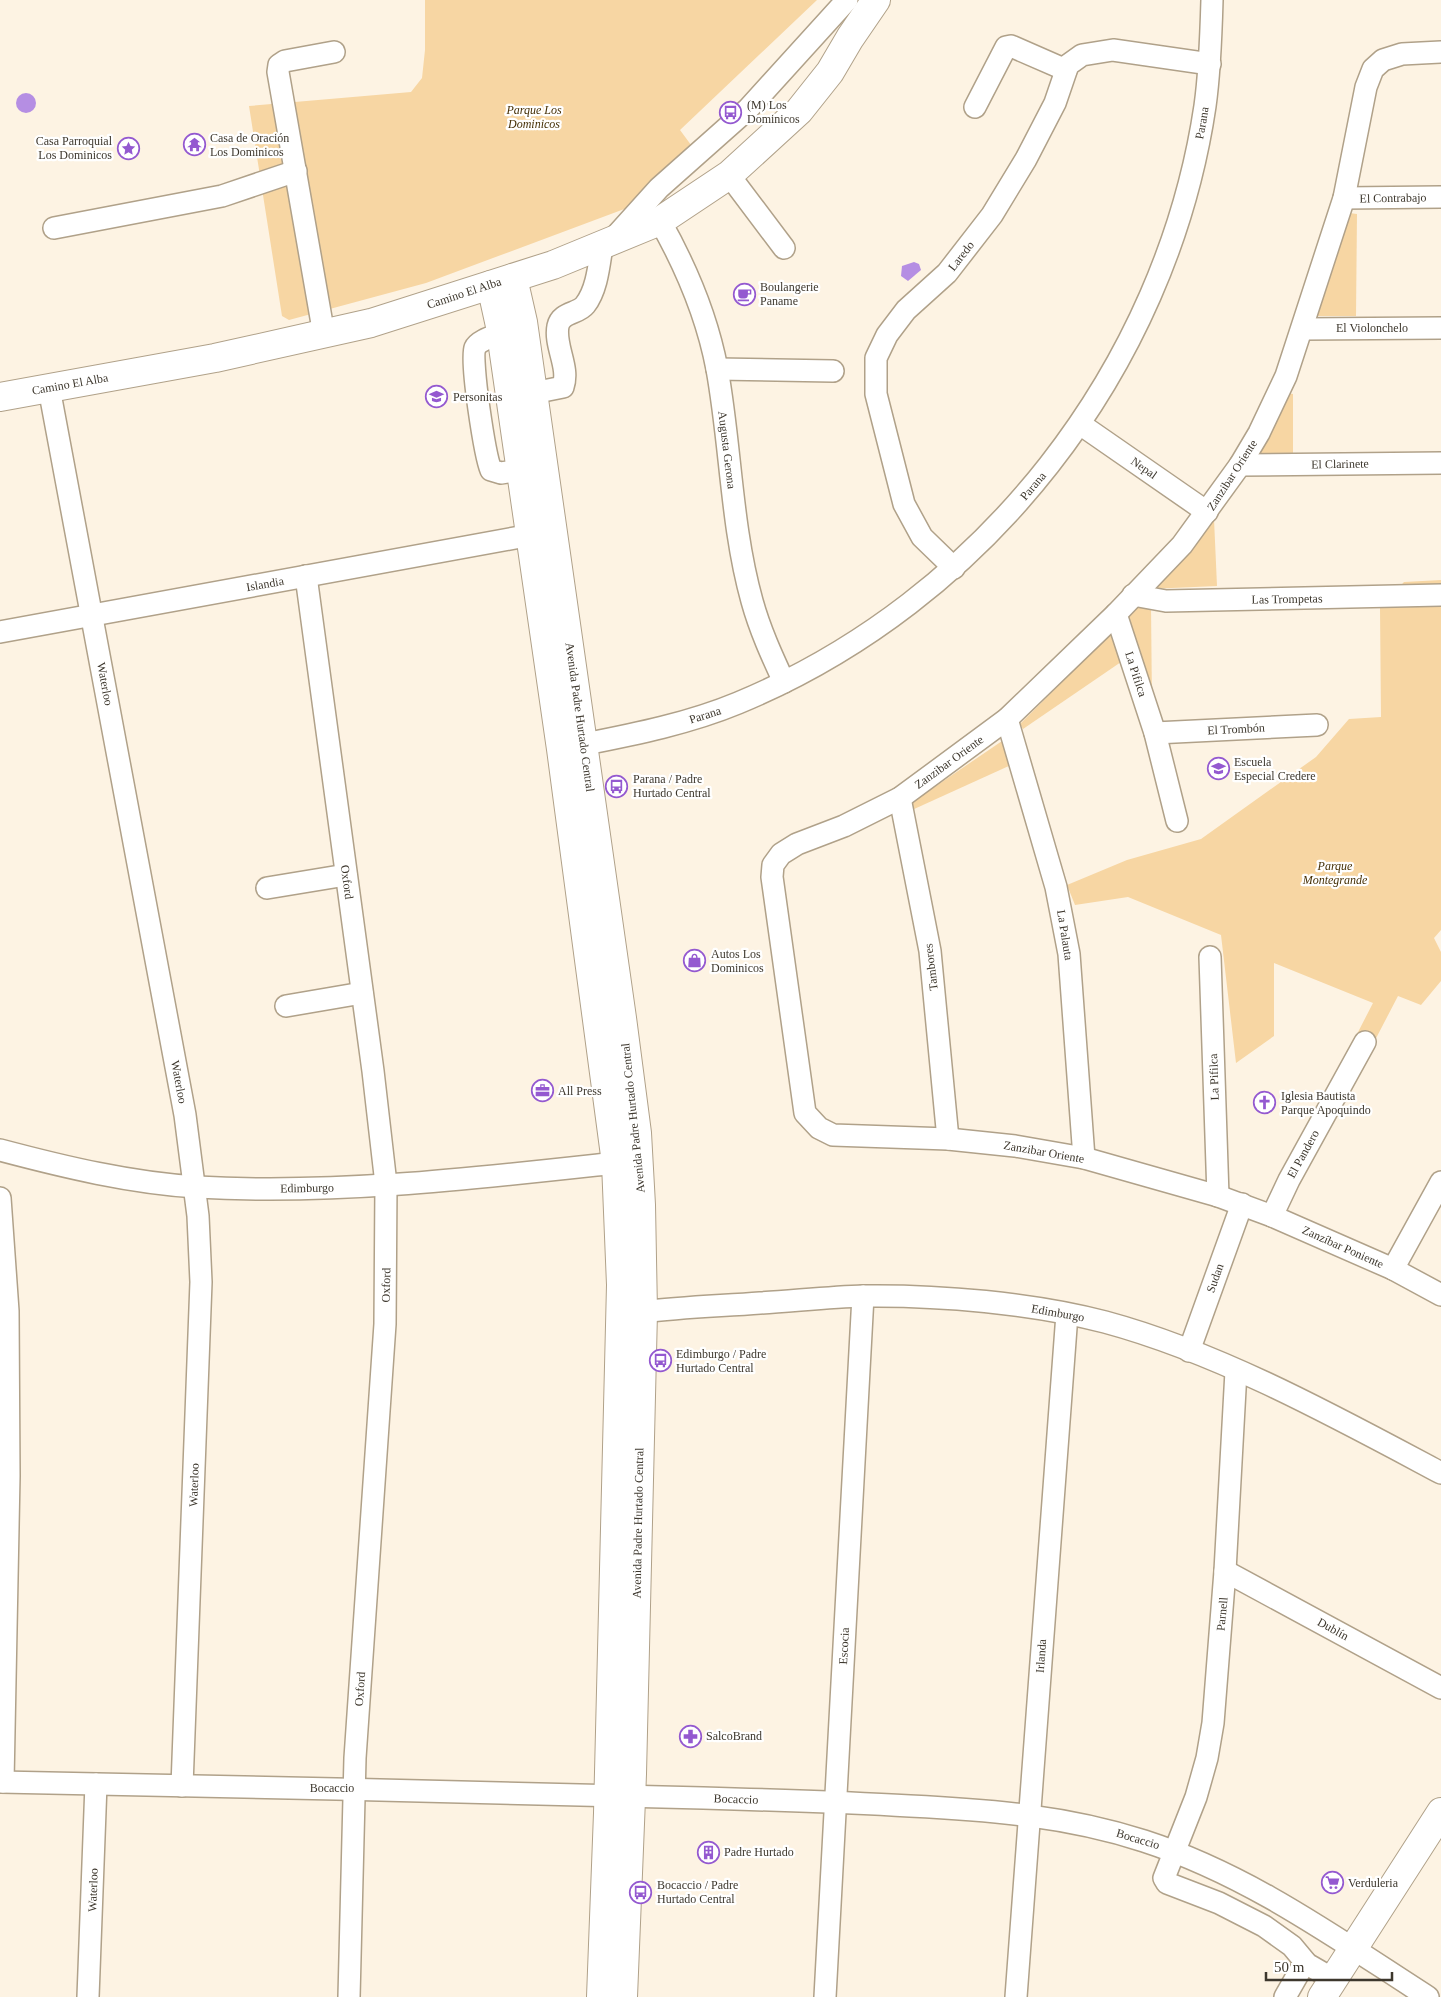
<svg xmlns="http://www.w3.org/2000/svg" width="1441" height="1997" font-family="'Times New Roman',serif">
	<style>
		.green { fill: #f7d6a3 }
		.water { fill: #b58ee3 }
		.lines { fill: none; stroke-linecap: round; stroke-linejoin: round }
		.minor-casing { stroke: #b0a189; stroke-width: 24 }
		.major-casing { stroke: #b0a189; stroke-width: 30 }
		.minor { stroke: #fff; stroke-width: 21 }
		.major { stroke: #fff; stroke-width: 28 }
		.labels { text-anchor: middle; stroke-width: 4.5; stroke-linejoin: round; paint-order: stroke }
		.poi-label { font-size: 12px; fill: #3d372d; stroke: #fff; text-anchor: start }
		.park-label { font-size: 12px; font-style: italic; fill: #463006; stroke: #fff }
		.street-label { font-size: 12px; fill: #3d372d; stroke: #fff }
	</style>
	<rect width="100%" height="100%" fill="#fdf3e3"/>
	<g class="green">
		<path d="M425,0H817L680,130L694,149L635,205L426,283L289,320L282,316L249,106L411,92L422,78L425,50Z"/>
		<path d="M1349,213L1357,214L1356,316H1316Z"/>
		<path d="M1288,393L1293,394V454L1256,455Z"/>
		<path d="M1214,519L1217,586L1149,589Z"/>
		<path d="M1441,580V930L1434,938L1441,952V981L1421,1005L1398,996L1372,1046L1356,1036L1373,1003L1274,963V1036L1236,1063L1221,935L1128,897L1075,905L1067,885L1127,860L1201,839L1316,757L1349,719L1381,717L1380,608L1404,582Z"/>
		<path d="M1134,605H1151L1152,706L1123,613Z"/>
		<path d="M1110,634L1121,662L1023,729L1020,724Z"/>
		<path d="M1005,739L1011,765L912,810L911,803Z"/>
	</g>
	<g class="water">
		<circle cx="26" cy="103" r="10"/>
		<path d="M914,262L919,264L921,270L908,281L901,276L902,266Z"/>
	</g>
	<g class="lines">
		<defs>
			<g id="minor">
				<path d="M1441,52L1402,54L1383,60L1373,69L1366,87L1344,198L1286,376L1259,433L1240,465L1182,545L1116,614L1007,719L900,798L844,826L797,844L781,854L773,865L772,877L805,1113L819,1128L833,1135L948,1139L1015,1146L1084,1158L1218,1196L1272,1216L1393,1269L1441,1295"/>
				<path d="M975,107L1006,47L1011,46L1066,70"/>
				<path d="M729,175L784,248"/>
				<path d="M1344,198L1441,197"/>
				<path d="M660,221C686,267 707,316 717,369C731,446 731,526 752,601C760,630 772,656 784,682"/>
				<path d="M54,228L222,196L296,171"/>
				<path d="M613,239L659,188L748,109L847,0"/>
				<path d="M1303,329L1441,328"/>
				<path d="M501,333C494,336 478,341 475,348C470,360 485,456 491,470L501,473L521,470"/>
				<path d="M324,335L278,72L279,65L285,61L334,52"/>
				<path d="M717,369L833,371"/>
				<path d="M49,388L185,1115L198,1216L201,1282L182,1786"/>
				<path d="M533,393L563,387C570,367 554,346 558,326C561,312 578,314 585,305C597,290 599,265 602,246"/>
				<path d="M1080,424L1207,512"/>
				<path d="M1240,465L1441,463"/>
				<path d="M954,568L922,537L904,504L876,394V358L887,335L906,310L947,273L992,215L1026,159L1055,103L1068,65L1082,55L1113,50L1210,64"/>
				<path d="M306,576L373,1071L386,1184L385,1324L355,1758L349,1997"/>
				<path d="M1133,595L1166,601L1441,595"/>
				<path d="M1116,614L1155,733L1177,821"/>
				<path d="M0,632L531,535"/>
				<path d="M1007,719L1056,887L1069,954L1084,1158"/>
				<path d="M1155,733L1317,725"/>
				<path d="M585,744C636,734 690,723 738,703C984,601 1166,369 1205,106C1210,71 1211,36 1212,0"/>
				<path d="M900,798L930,951L948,1139"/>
				<path d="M267,888L346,875"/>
				<path d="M1210,957L1218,1196"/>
				<path d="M286,1006L362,993"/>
				<path d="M0,1150C64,1167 131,1183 197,1187C335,1195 479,1178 616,1163"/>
				<path d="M0,1198L8,1311L9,1476L3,1782"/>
				<path d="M1272,1216L1289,1180L1365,1042"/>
				<path d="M1393,1269L1441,1182"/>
				<path d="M643,1312C681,1307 721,1306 760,1303C794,1301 829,1297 864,1296C938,1295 1033,1303 1105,1322C1220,1353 1336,1417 1441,1473"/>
				<path d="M1189,1351L1242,1204"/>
				<path d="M1236,1371L1225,1571L1213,1723L1207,1758L1196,1797L1164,1878L1167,1883L1219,1903L1264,1926L1292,1946L1307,1964L1333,1979"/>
				<path d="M1225,1571L1441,1688"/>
				<path d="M0,1782C234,1787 469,1791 703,1798C772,1800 841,1802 910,1806C990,1810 1067,1816 1144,1841C1249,1875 1336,1938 1428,1997"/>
				<path d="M88,1997L96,1784"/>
				<path d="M825,1997L863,1296"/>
				<path d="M1016,1997L1067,1314"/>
				<path d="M1285,1997L1305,1962"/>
			</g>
			<g id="major">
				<path d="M513,278L523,322L622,1018L637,1133L641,1205L643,1312L632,1774L623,1997"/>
				<path d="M491,285L500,326L561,749L616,1163L621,1285L608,1813L601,1997"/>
				<path d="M0,397L215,358L371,323L553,265L660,221L729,175L799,111L830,72L850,38L876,0"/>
				<path d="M1322,1997L1441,1812"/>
			</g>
		</defs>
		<use href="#minor" class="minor-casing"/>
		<use href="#major" class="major-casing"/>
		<use href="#minor" class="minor"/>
		<use href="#major" class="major"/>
	</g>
	<defs>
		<symbol id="bus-ring" viewBox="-11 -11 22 22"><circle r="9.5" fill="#fff" stroke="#9459d0" stroke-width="1.5"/><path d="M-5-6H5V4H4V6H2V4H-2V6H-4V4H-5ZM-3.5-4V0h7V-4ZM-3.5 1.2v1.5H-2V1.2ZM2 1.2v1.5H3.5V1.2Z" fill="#9459d0"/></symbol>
		<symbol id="temple-ring" viewBox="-11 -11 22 22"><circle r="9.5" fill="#fff" stroke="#9459d0" stroke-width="1.5"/><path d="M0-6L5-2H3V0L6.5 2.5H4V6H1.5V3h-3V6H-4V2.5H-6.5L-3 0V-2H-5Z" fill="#9459d0"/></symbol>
		<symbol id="sight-ring" viewBox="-11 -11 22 22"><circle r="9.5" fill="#fff" stroke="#9459d0" stroke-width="1.5"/><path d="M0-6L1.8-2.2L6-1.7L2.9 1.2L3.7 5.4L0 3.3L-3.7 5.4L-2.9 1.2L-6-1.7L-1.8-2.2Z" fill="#9459d0"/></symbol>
		<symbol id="cafe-ring" viewBox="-11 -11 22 22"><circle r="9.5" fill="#fff" stroke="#9459d0" stroke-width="1.5"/><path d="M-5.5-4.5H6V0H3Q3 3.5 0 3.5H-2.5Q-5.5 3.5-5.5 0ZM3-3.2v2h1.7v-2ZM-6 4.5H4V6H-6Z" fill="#9459d0"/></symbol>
		<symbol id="school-ring" viewBox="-11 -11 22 22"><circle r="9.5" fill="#fff" stroke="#9459d0" stroke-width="1.5"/><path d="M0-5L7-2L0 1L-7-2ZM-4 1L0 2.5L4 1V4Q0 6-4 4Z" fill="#9459d0"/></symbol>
		<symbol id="shop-ring" viewBox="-11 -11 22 22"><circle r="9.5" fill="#fff" stroke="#9459d0" stroke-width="1.5"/><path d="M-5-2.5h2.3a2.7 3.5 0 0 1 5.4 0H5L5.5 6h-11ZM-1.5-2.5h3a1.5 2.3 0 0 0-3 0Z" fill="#9459d0"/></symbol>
		<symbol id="office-ring" viewBox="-11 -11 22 22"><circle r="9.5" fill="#fff" stroke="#9459d0" stroke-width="1.5"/><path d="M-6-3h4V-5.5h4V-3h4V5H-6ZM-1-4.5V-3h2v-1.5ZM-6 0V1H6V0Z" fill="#9459d0"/></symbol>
		<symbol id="church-ring" viewBox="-11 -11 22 22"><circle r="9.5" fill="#fff" stroke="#9459d0" stroke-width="1.5"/><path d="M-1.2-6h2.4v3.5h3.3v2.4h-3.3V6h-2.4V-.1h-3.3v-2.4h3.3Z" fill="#9459d0"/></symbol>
		<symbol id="pharmacy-ring" viewBox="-11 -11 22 22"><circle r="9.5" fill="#fff" stroke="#9459d0" stroke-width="1.5"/><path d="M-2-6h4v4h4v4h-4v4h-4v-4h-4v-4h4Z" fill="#9459d0"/></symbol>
		<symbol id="building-ring" viewBox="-11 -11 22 22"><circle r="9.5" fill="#fff" stroke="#9459d0" stroke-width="1.5"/><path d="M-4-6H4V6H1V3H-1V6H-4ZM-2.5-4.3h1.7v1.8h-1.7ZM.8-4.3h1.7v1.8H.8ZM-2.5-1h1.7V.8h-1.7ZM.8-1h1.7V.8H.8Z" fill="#9459d0"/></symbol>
		<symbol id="supermarket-ring" viewBox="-11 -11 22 22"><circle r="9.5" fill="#fff" stroke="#9459d0" stroke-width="1.5"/><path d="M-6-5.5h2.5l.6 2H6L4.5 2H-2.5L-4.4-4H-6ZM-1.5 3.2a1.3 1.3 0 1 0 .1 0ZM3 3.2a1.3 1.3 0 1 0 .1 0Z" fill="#9459d0"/></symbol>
	</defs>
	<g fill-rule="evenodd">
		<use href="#bus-ring" x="718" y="100" width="25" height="25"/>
		<use href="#temple-ring" x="182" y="132" width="25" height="25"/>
		<use href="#sight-ring" x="116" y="136" width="25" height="25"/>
		<use href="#cafe-ring" x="732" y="282" width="25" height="25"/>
		<use href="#school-ring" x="424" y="384" width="25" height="25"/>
		<use href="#school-ring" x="1206" y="756" width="25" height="25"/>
		<use href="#bus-ring" x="604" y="774" width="25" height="25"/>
		<use href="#shop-ring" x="682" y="948" width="25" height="25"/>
		<use href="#office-ring" x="530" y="1078" width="25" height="25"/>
		<use href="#church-ring" x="1252" y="1090" width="25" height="25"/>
		<use href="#bus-ring" x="648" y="1348" width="25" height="25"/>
		<use href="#pharmacy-ring" x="678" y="1724" width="25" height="25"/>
		<use href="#building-ring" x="696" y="1840" width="25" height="25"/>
		<use href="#supermarket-ring" x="1320" y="1870" width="25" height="25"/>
		<use href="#bus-ring" x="628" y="1880" width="25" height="25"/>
	</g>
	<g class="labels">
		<g class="poi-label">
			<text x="747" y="109">(M) Los<tspan x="747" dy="14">Dominicos</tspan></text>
			<text x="210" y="142">Casa de Oración<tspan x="210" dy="14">Los Dominicos</tspan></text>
			<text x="112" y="145" text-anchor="end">Casa Parroquial<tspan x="112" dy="14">Los Dominicos</tspan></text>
			<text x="760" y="291">Boulangerie<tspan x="760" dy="14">Paname</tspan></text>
			<text x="453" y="401">Personitas</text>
			<text x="1234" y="766">Escuela<tspan x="1234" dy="14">Especial Credere</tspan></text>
			<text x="633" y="783">Parana / Padre<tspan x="633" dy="14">Hurtado Central</tspan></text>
			<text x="711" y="958">Autos Los<tspan x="711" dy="14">Dominicos</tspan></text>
			<text x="558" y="1095">All Press</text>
			<text x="1281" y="1100">Iglesia Bautista<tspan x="1281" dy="14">Parque Apoquindo</tspan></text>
			<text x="676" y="1358">Edimburgo / Padre<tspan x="676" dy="14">Hurtado Central</tspan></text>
			<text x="706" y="1740">SalcoBrand</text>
			<text x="724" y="1856">Padre Hurtado</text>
			<text x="1348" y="1887">Verduleria</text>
			<text x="657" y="1889">Bocaccio / Padre<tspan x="657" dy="14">Hurtado Central</tspan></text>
		</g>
		<g class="park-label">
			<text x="534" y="114">Parque Los<tspan x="534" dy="14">Dominicos</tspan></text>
			<text x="1335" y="870">Parque<tspan x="1335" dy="14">Montegrande</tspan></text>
		</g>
		<g class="street-label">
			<text transform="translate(1202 123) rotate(-80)" y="4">Parana</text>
			<text transform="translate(1393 198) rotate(-1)" y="4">El Contrabajo</text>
			<text transform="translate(961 256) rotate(-52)" y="4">Laredo</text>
			<text transform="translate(464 293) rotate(-18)" y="4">Camino El Alba</text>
			<text x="1372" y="332">El Violonchelo</text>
			<text transform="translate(70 384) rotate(-10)" y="4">Camino El Alba</text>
			<text transform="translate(727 450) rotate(83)" y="4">Augusta Gerona</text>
			<text transform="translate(1340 464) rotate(-1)" y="4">El Clarinete</text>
			<text transform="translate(1144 468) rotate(35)" y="4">Nepal</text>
			<text transform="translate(1232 475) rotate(-57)" y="4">Zanzibar Oriente</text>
			<text transform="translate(1033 486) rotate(-50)" y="4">Parana</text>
			<text transform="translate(265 584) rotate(-10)" y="4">Islandia</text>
			<text transform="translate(1287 599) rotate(-1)" y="4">Las Trompetas</text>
			<text transform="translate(1136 674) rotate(72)" y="4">La Pifilca</text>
			<text transform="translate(105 684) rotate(79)" y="4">Waterloo</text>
			<text transform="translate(705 715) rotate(-18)" y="4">Parana</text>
			<text transform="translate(580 717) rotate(82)" y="4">Avenida Padre Hurtado Central</text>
			<text transform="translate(1236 729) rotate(-3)" y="4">El Trombón</text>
			<text transform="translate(949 762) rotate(-36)" y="4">Zanzibar Oriente</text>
			<text transform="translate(347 882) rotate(82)" y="4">Oxford</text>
			<text transform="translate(1065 935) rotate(81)" y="4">La Palauta</text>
			<text transform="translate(931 967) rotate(-97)" y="4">Tambores</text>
			<text transform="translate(1214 1077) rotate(-92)" y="4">La Pifilca</text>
			<text transform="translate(179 1082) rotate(79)" y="4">Waterloo</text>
			<text transform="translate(633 1118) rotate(-96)" y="4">Avenida Padre Hurtado Central</text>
			<text transform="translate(1044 1152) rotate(10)" y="4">Zanzibar Oriente</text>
			<text transform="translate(1303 1154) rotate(-61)" y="4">El Pandero</text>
			<text transform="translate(307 1188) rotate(-1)" y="4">Edimburgo</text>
			<text transform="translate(1343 1247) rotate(24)" y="4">Zanzíbar Poniente</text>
			<text transform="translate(1215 1278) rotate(-70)" y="4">Sudan</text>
			<text transform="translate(386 1285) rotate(-89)" y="4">Oxford</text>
			<text transform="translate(1058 1313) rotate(10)" y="4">Edimburgo</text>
			<text transform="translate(194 1485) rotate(-88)" y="4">Waterloo</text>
			<text transform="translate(638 1523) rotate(-89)" y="4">Avenida Padre Hurtado Central</text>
			<text transform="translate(1222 1614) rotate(-85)" y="4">Parnell</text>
			<text transform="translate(1333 1629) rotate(29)" y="4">Dublín</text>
			<text transform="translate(844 1646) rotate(-87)" y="4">Escocia</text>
			<text transform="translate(1041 1656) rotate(-86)" y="4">Irlanda</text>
			<text transform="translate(360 1689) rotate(-86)" y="4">Oxford</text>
			<text x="332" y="1792">Bocaccio</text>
			<text transform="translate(736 1799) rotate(2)" y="4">Bocaccio</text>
			<text transform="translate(1138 1839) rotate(17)" y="4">Bocaccio</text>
			<text transform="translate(93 1890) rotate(-88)" y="4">Waterloo</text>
		</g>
	</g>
	<path d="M1266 1972v8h126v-8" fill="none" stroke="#3d372d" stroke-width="2.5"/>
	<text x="1274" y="1972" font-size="15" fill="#3d372d" stroke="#ffffff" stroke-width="4" paint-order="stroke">50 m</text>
</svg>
